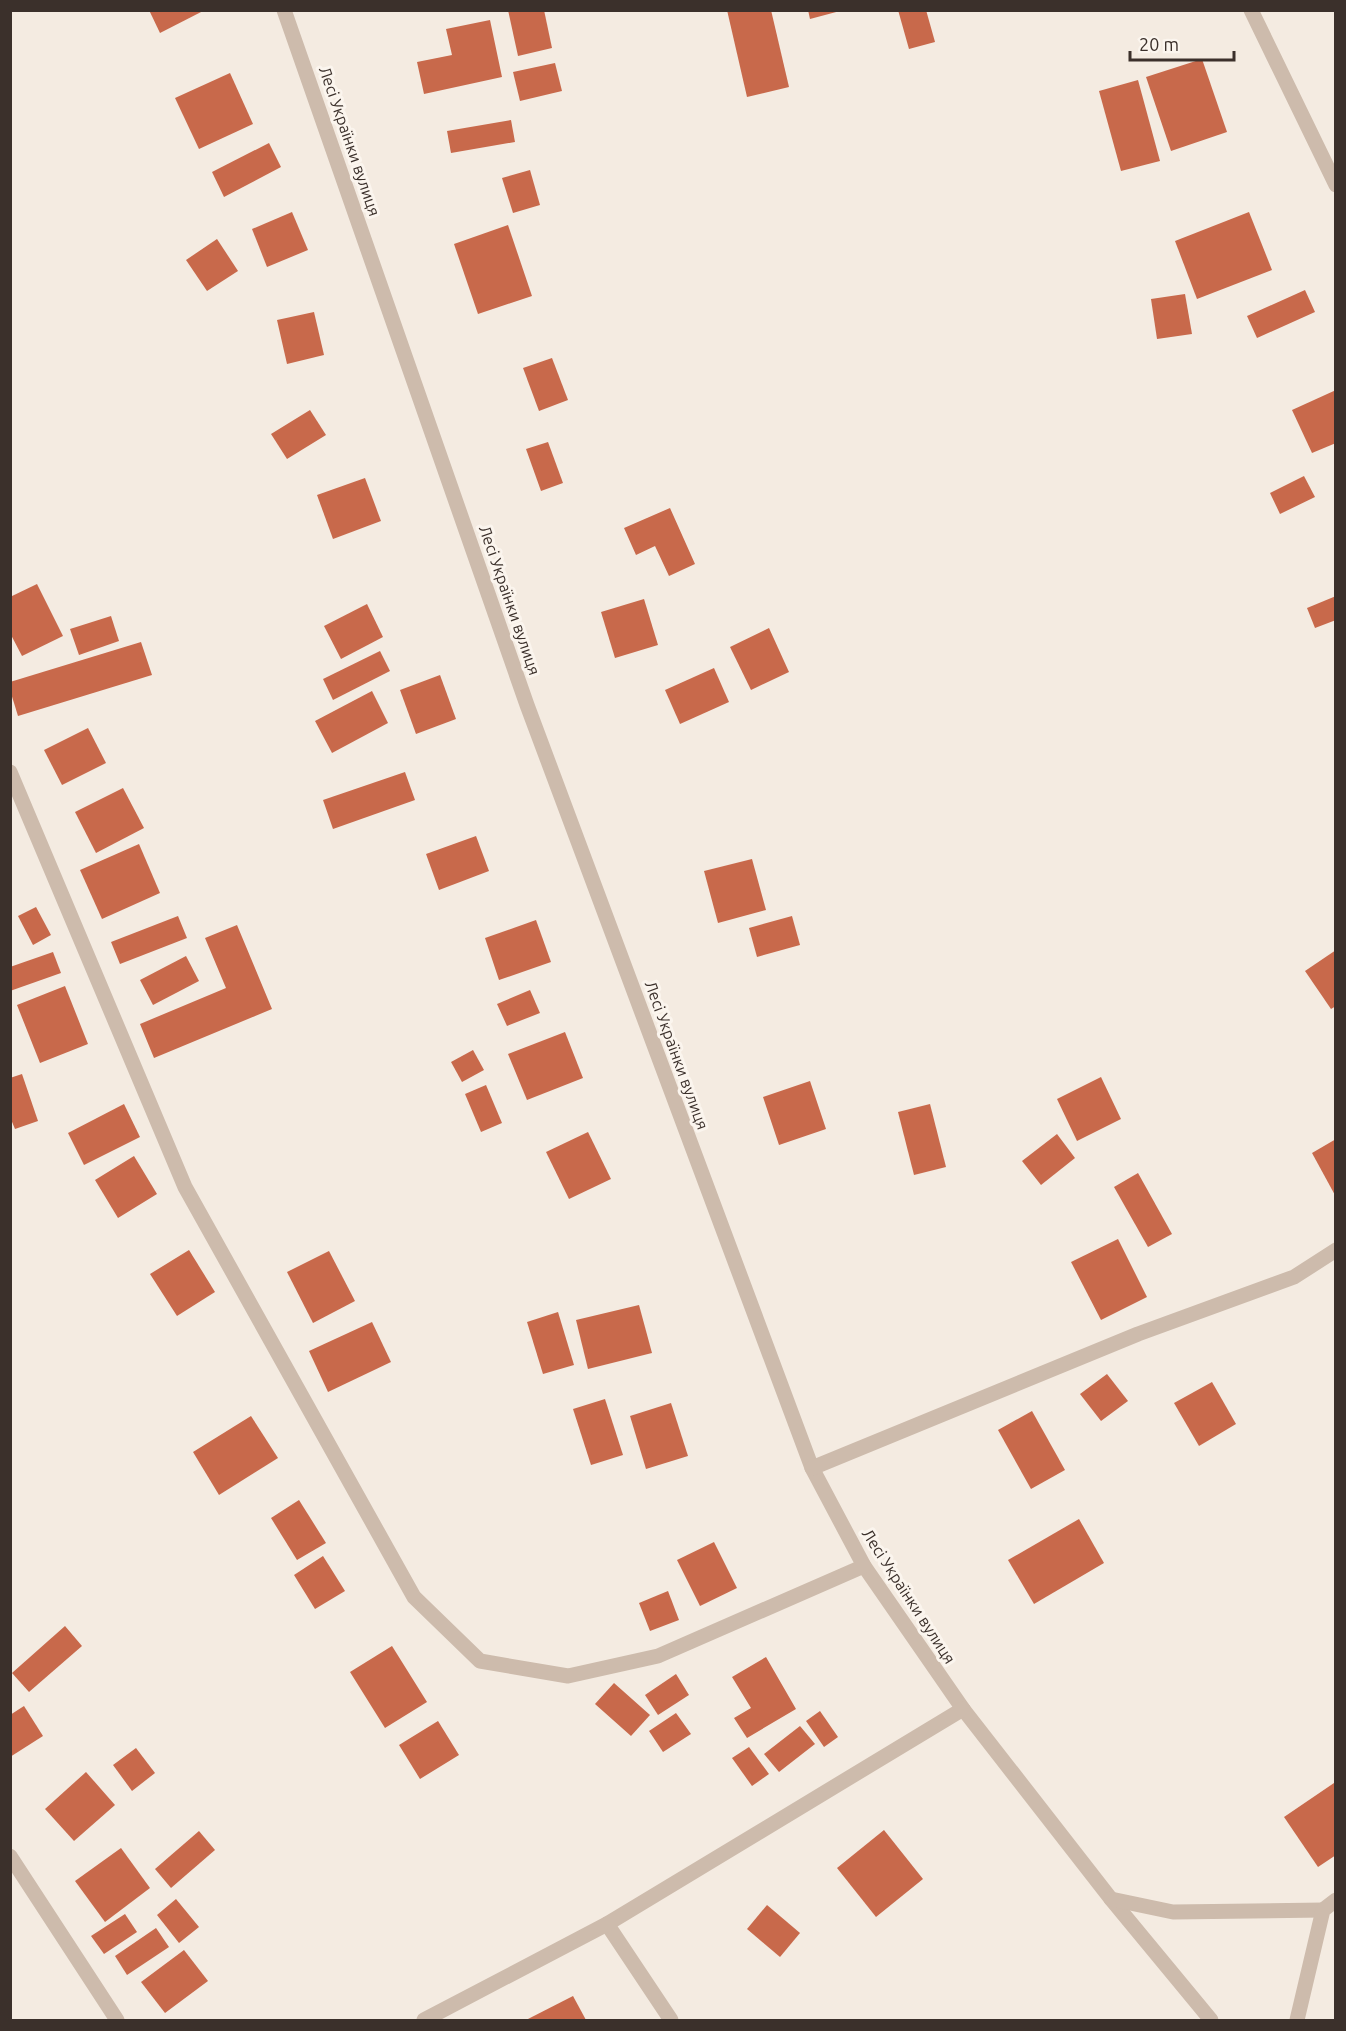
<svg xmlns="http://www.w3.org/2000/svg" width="1346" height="2031" font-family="Ubuntu,sans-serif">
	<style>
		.building { fill: #c8694b }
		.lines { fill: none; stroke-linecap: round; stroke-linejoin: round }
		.minor { stroke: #cdbbac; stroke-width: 15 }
		.labels { text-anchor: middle; stroke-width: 6; stroke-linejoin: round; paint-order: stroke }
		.street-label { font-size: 16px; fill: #3b302b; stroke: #fbf5ee }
	</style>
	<rect width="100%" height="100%" fill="#f4ebe1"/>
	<g class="building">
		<path d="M149,10H205L160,33Z"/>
		<path d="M508,10H544L552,48L518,56Z"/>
		<path d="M727,10H771L789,87L747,97Z"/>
		<path d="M808,10H840V11L810,19Z"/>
		<path d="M898,10H926L935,42L909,49Z"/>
		<path d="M490,20L502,77L424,94L417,62L452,55L446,29Z"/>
		<path d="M1202,59L1227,132L1171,151L1146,77Z"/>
		<path d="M555,63L562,91L520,101L513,72Z"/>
		<path d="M230,73L253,124L199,149L175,98Z"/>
		<path d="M1138,80L1160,161L1121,171L1099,91Z"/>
		<path d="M511,120L515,142L451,153L447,131Z"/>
		<path d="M269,143L281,167L224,197L212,172Z"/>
		<path d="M530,170L540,205L513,213L502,178Z"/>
		<path d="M292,212L308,250L267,267L252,229Z"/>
		<path d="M1249,212L1272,270L1197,299L1175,241Z"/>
		<path d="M508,225L532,296L478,314L454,244Z"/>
		<path d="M217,239L238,271L207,291L186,260Z"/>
		<path d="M1305,290L1315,312L1257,338L1247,316Z"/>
		<path d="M1185,294L1192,334L1157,339L1151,299Z"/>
		<path d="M314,312L324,355L287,364L277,320Z"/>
		<path d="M552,358L568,400L539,411L523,368Z"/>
		<path d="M1336,390V443L1312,453L1292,410Z"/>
		<path d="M310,410L326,435L287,459L271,434Z"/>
		<path d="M548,442L563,483L541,491L526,449Z"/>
		<path d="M1304,476L1315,497L1280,514L1270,493Z"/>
		<path d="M365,478L381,521L333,539L317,495Z"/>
		<path d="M670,508L695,564L669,576L655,546L636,555L624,528Z"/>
		<path d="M37,584L63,636L22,656L10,633V597Z"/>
		<path d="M1336,596V620L1315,628L1307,608Z"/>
		<path d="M644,599L658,645L615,658L601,612Z"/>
		<path d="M367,604L383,637L341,659L324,626Z"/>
		<path d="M111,616L119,641L79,655L70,629Z"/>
		<path d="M769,628L789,672L751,690L730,647Z"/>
		<path d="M141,642L152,675L18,716L10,690V682Z"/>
		<path d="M380,651L390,671L333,700L323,679Z"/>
		<path d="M714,668L729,702L680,724L665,690Z"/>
		<path d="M440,675L456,719L416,734L400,690Z"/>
		<path d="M372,691L388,723L332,753L315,721Z"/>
		<path d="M88,728L106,763L62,785L44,750Z"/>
		<path d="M405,772L415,800L333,829L323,800Z"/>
		<path d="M123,788L144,828L96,853L75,812Z"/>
		<path d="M476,836L489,871L439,890L426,854Z"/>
		<path d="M139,844L160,893L102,919L80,870Z"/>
		<path d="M752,859L766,910L718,923L704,871Z"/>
		<path d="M36,907L51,935L33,945L18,916Z"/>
		<path d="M178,916L187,938L120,964L111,942Z"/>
		<path d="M792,916L800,945L757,957L749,928Z"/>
		<path d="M536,920L551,962L499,980L485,938Z"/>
		<path d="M237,925L272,1009L154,1058L140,1024L226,988L205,938Z"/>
		<path d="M1336,950V1006L1331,1009L1305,971Z"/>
		<path d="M53,952L61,973L10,991V967Z"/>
		<path d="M186,956L199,981L153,1005L140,980Z"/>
		<path d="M65,986L88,1044L40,1063L17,1005Z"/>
		<path d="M530,990L540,1013L507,1026L497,1004Z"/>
		<path d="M565,1032L583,1078L527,1100L508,1054Z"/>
		<path d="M473,1050L484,1070L462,1082L451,1062Z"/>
		<path d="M22,1074L38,1121L15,1129L10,1117V1078Z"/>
		<path d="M1101,1077L1121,1119L1077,1141L1057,1099Z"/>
		<path d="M810,1081L826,1129L779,1145L763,1097Z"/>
		<path d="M486,1085L502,1123L481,1132L465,1094Z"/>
		<path d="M124,1104L140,1137L84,1165L68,1133Z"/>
		<path d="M930,1104L946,1167L914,1175L898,1112Z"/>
		<path d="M588,1132L611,1179L569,1199L546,1152Z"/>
		<path d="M1057,1134L1075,1158L1041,1185L1022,1161Z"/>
		<path d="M1336,1139V1197L1312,1153Z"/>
		<path d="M134,1156L157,1194L118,1218L95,1180Z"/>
		<path d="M1138,1173L1172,1234L1148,1247L1114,1187Z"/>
		<path d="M1118,1239L1147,1297L1101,1320L1071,1262Z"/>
		<path d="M189,1250L215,1292L177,1316L150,1274Z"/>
		<path d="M329,1251L355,1301L313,1323L287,1272Z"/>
		<path d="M639,1305L652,1353L588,1369L576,1320Z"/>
		<path d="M558,1312L574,1365L543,1374L527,1322Z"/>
		<path d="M372,1322L391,1362L328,1392L309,1351Z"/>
		<path d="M1107,1374L1128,1401L1101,1421L1080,1394Z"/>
		<path d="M1212,1382L1236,1424L1199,1446L1174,1403Z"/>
		<path d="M605,1399L623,1455L591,1465L573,1409Z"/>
		<path d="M671,1403L688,1456L646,1469L630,1416Z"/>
		<path d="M1032,1411L1065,1470L1031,1489L998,1430Z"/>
		<path d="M251,1416L278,1458L219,1495L193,1452Z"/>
		<path d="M299,1500L326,1543L297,1560L271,1518Z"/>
		<path d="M1079,1519L1104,1563L1034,1604L1008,1560Z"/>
		<path d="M714,1542L737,1588L700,1606L677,1560Z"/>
		<path d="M323,1556L345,1591L315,1609L294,1575Z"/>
		<path d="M668,1591L679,1620L650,1631L639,1603Z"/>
		<path d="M65,1626L82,1646L29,1692L12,1673Z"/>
		<path d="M392,1646L427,1702L385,1728L350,1672Z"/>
		<path d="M766,1657L796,1709L747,1738L734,1718L751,1708L732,1677Z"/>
		<path d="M676,1674L689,1695L658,1715L645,1695Z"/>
		<path d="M614,1683L650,1715L631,1736L595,1704Z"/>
		<path d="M24,1706L43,1736L10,1757V1715Z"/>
		<path d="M820,1711L838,1737L824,1747L806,1721Z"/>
		<path d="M676,1713L691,1734L663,1752L649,1731Z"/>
		<path d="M438,1721L459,1755L420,1779L399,1745Z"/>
		<path d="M800,1726L815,1744L779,1772L764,1754Z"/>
		<path d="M749,1747L769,1774L752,1786L732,1758Z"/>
		<path d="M136,1748L155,1773L132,1791L113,1765Z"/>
		<path d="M86,1772L115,1805L74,1841L45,1809Z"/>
		<path d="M1334,1783L1336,1855L1318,1867L1284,1817Z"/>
		<path d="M884,1830L923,1879L876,1917L837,1868Z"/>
		<path d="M199,1831L215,1850L171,1888L155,1869Z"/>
		<path d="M121,1848L150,1888L105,1922L75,1881Z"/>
		<path d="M176,1899L199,1927L179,1943L157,1915Z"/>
		<path d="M767,1905L800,1933L780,1957L747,1929Z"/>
		<path d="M125,1914L137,1932L104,1954L91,1936Z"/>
		<path d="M156,1928L169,1947L127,1975L115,1956Z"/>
		<path d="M184,1950L208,1981L165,2013L141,1982Z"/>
		<path d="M573,1996L586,2020H526Z"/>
	</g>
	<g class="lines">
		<g class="minor">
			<path d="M284,10L527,705L812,1468L864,1566L963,1709L1111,1899L1211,2020"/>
			<path d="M1251,10L1336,185"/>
			<path d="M10,772L185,1187L414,1597L480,1661L568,1676L658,1656L864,1566"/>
			<path d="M812,1468L1138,1334L1294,1277L1336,1250"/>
			<path d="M10,1856L117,2020"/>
			<path d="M1111,1899L1173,1912L1323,1910"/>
			<path d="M607,1924L671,2020"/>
			<path d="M424,2020L607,1924L963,1709"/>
			<path d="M1297,2020L1323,1910L1336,1900"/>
		</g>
	</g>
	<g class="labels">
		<g class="street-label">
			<text transform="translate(350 141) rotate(71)" y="6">Лесі Українки вулиця</text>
			<text transform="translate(510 600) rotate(71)" y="6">Лесі Українки вулиця</text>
			<text transform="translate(677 1055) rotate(70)" y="6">Лесі Українки вулиця</text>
			<text transform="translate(909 1596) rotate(57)" y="6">Лесі Українки вулиця</text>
		</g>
	</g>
	<rect width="1346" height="2031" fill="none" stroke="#3b302b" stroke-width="24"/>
	<path d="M1130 51v9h104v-9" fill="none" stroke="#3b302b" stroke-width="3"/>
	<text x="1139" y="51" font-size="18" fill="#3b302b" stroke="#fbf5ee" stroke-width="4.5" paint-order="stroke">20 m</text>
</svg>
